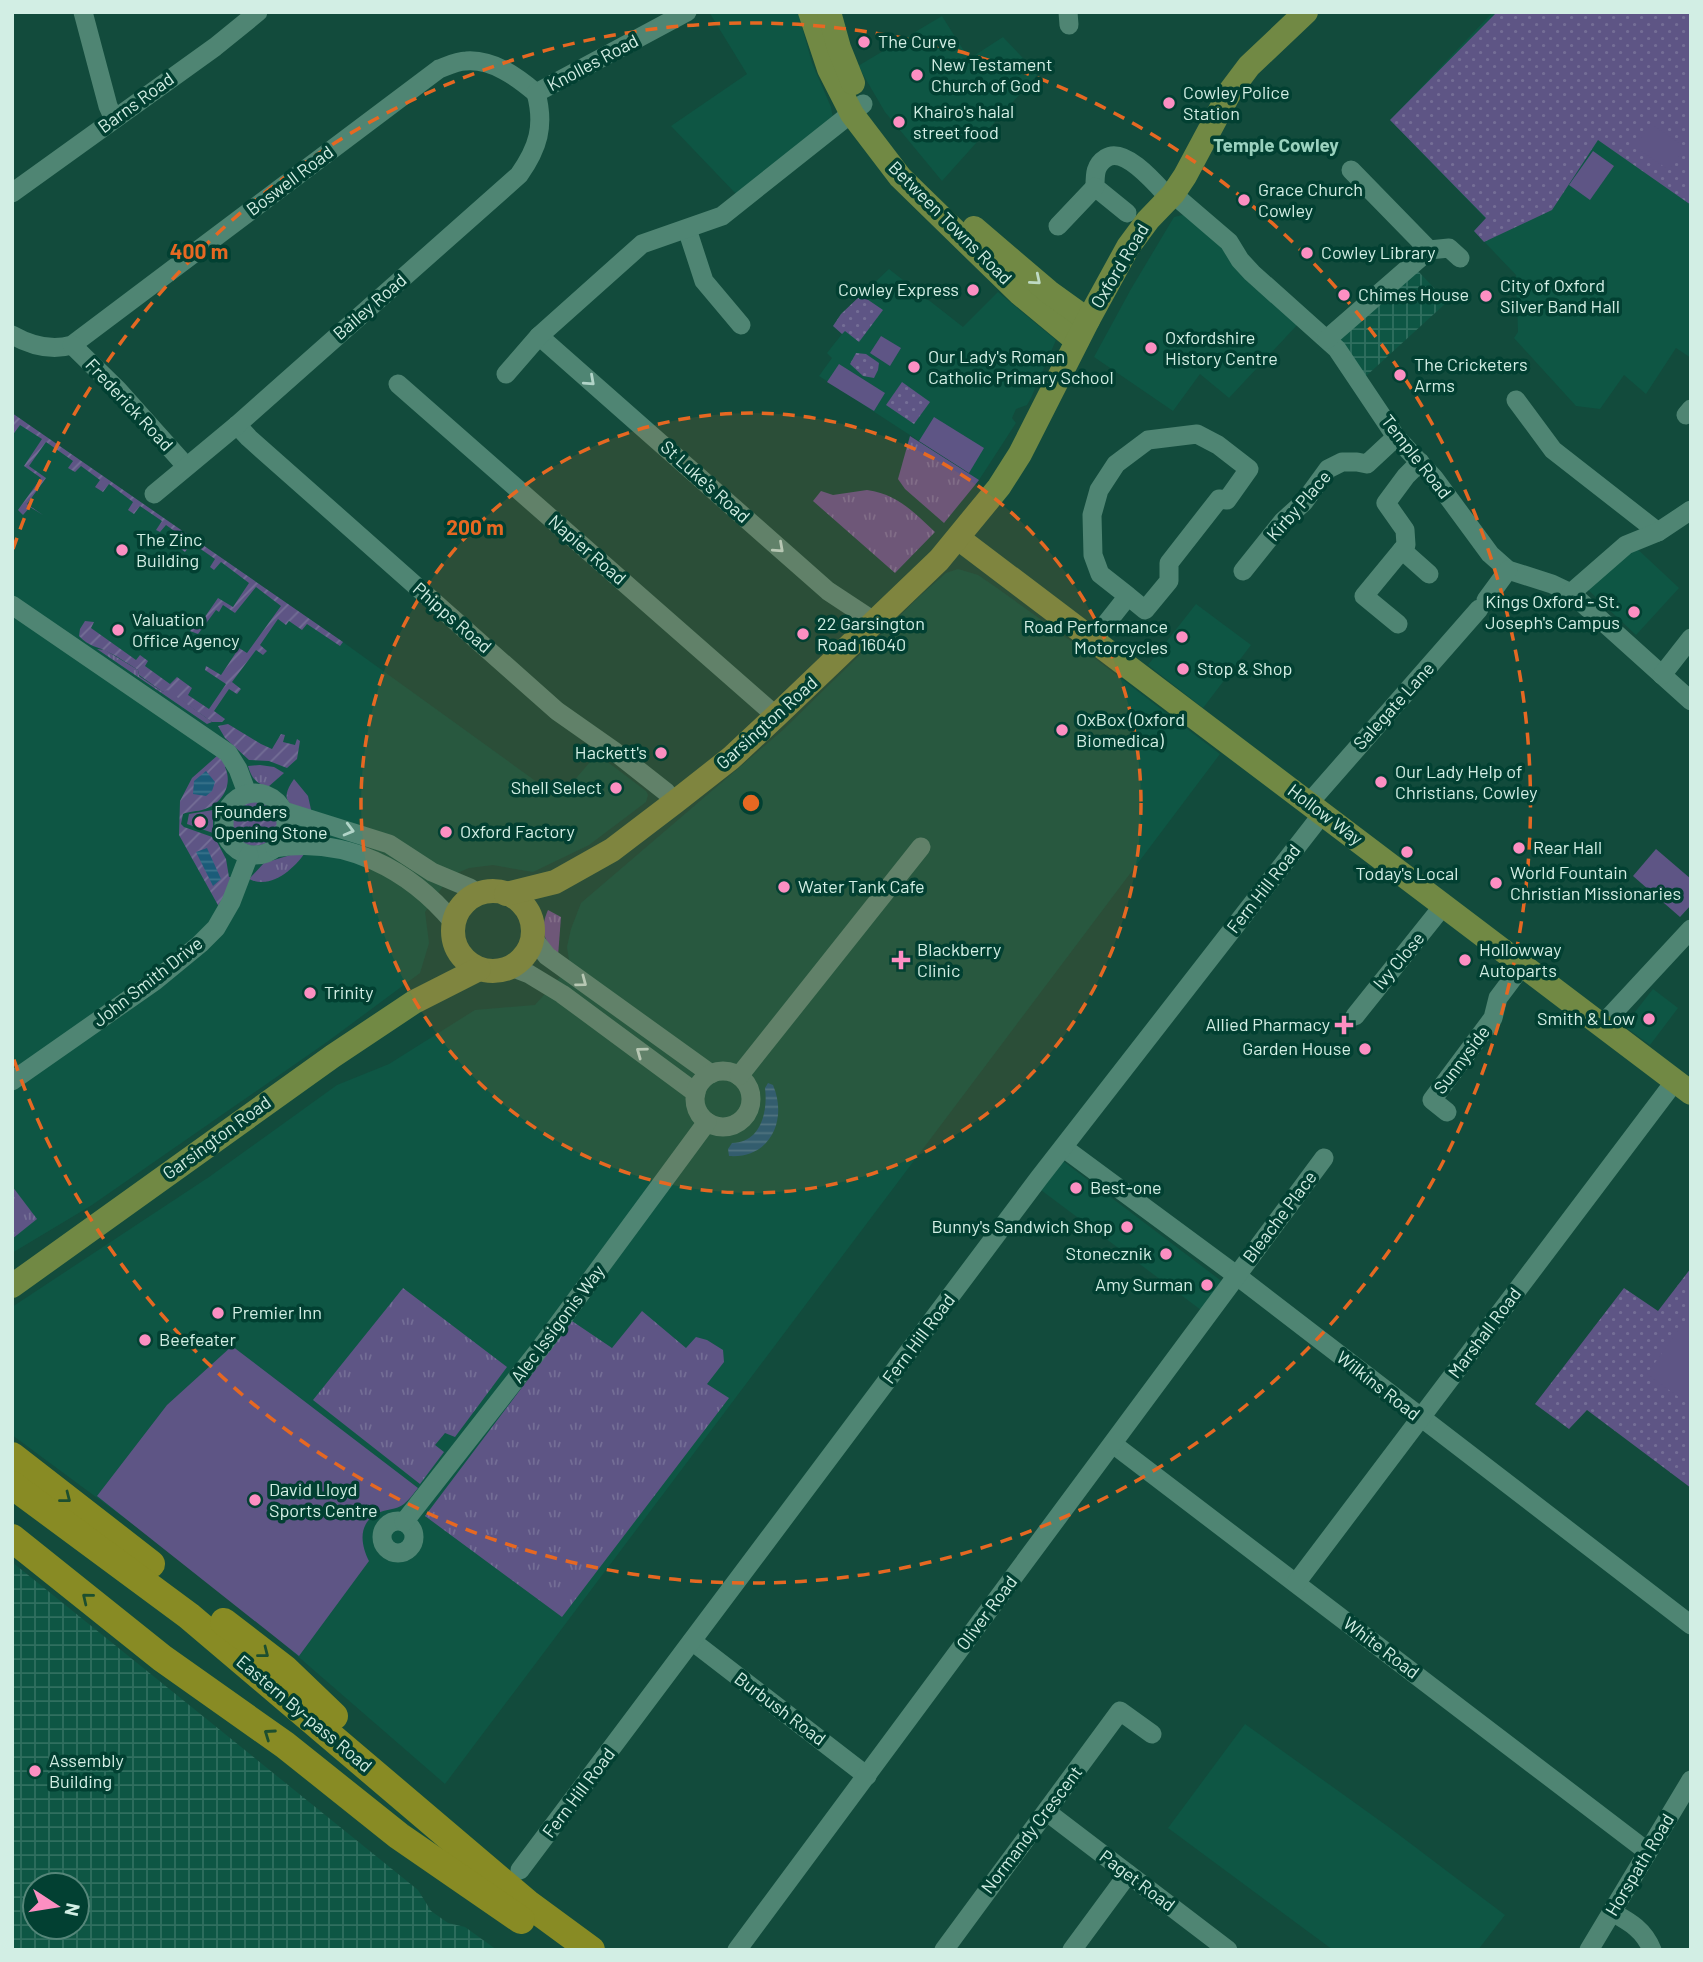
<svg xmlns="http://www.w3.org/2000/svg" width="1703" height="1962" font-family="Barlow,sans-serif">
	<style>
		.built { fill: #0e5644 }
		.industrial { fill: url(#industrial-grid); fill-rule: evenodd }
		.grass { fill: url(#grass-tufts) }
		.park { fill: url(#park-dots) }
		.garden { fill: url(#garden-furrows) }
		.pitch { fill: #5e5585 }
		.water { fill: url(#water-rules) }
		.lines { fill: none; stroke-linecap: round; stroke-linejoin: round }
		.minor { stroke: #4f8573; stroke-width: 19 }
		.major { stroke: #718944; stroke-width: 24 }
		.highway { stroke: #888b24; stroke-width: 28 }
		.oneway { stroke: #bfdac4 }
		.oneway2 { stroke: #b1d4c8 }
		.oneway3 { stroke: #1d4f2f }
		.ring { fill: none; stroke: #e66822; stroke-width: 3.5; stroke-dasharray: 12 9 }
		.poi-dot { fill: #fc8fc2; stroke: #024032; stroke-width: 2.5 }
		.labels { text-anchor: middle; stroke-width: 7; stroke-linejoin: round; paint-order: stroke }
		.poi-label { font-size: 18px; fill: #d2eee4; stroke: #024032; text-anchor: start }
		.street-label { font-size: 18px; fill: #d2eee4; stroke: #024032 }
		.neighbourhood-label { font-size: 19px; font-weight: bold; fill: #9ad1be; stroke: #024032 }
		.centre { fill: #e66822; stroke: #024032; stroke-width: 3.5 }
		.ring-label { font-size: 21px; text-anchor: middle; font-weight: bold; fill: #e66822; stroke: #024032; stroke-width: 7; stroke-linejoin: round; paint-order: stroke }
	</style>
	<defs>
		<pattern id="industrial-grid" width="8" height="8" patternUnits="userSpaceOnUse" patternTransform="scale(1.75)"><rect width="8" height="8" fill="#0e5644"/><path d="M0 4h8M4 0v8" fill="none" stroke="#306f5f"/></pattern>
		<pattern id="grass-tufts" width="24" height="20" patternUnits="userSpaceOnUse" patternTransform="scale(1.75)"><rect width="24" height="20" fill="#5e5585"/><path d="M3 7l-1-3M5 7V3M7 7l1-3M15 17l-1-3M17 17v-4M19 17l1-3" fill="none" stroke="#746e96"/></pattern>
		<pattern id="park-dots" width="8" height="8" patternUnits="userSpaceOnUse" patternTransform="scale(1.75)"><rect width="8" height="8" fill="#5e5585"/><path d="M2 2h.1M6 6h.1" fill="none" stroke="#746e96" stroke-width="1.8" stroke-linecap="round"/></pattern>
		<pattern id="garden-furrows" width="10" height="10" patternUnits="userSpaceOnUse" patternTransform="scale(1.75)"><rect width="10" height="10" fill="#5e5585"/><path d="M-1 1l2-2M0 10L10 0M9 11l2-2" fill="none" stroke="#746e96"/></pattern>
		<pattern id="water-rules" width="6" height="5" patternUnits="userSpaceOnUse" patternTransform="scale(1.75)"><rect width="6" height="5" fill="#1b5c79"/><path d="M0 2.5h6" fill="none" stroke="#3b748c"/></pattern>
	</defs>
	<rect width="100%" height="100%" fill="#124b3c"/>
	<g class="built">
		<path d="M709,12H798L812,63L831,107L833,118L738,196L671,126L747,74Z"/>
		<path d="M1493,12H1691V358L1676,348L1646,394L1624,375L1600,409L1576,406L1514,338L1518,332L1516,275L1474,231L1486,219L1390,120Z"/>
		<path d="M942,16L969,59L1003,37L1038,74L942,181L885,112L858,66Z"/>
		<path d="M1191,213L1299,323L1229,398L1200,374L1173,411L1094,357L1131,289L1174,217Z"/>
		<path d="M889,269L963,327L998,292L1056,340L1031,398L1027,405L1016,409L1012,418L1016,423L979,480L819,376L832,358L827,353L842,334L833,326L841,314Z"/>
		<path d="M12,413L343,642L559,798L597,754L646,791L648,795L646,802L589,845L533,872L493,865L469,868L450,876L425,912L429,943L420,973L327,1042L92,1205L12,1253Z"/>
		<path d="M1632,544L1679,588L1636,635L1584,586Z"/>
		<path d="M958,569L978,575L997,588L1089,654L1220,754L445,1784L219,1588L12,1435V1307L209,1177L337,1085L389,1064L475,1010L535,1005L570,966L567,947L571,929L581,903L783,730L921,595L946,573Z"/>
		<path d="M1196,604L1251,645L1203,708L1148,665Z"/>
		<path d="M1653,989L1678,1008L1650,1045L1624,1026Z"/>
		<path d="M1063,1161L1224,1283L1205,1313L1041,1190Z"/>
		<path d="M1245,1724L1390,1828L1505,1915L1478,1950H1333L1168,1828Z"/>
	</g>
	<g class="industrial">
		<path d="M1418,271L1447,302L1365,377L1340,339Z"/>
		<path d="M12,1562L418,1890L431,1911L448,1923L465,1927L497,1950H12ZM35,1885H77V1927H35Z"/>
	</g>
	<g class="grass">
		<path d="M910,436L979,480L944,523L905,489L898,479Z"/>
		<path d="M867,490C899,495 912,511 935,532L895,573L813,501L821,491L833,495Z"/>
		<path d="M97,649L105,650L138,670L139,676L163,692L167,689L212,722L207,724Z"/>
		<path d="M260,765L274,767L284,773L268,787C256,783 252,779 248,766Z"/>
		<path d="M294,779L308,796L312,814C292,806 277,803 294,779Z"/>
		<path d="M213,810V833L187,824L189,814Z"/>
		<path d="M307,850C295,868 272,890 249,879L264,863Z"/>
		<path d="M548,910L561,917L558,956C544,940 539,931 548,910Z"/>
		<path d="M12,1186L37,1219L12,1239Z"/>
		<path d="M403,1288L507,1367L455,1437L445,1433L435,1445L444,1452L420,1484L313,1400Z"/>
		<path d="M642,1311L686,1348L696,1337L707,1340L723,1350L724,1362L707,1384L729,1398L562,1617L425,1516L572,1321L612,1348Z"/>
	</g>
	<g class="park">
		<path d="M1497,12H1691V205L1598,140L1552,210L1484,242L1474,231L1486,218L1390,120Z"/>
		<path d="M861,295L883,310L859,342L845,331L842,334L833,326L841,314Z"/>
		<path d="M856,353L866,354L879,363L878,370L874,378L863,376L850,364Z"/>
		<path d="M902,382L930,402L914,424L886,405Z"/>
		<path d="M1691,1268V1488L1587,1410L1569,1429L1535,1404L1624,1288L1658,1311Z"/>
	</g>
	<g class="garden">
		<path d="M12,413L343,642L340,646L307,624L302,630L289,621L286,625L278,619L260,645L267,651L263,655L256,650L232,682L241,689L237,694L229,689L214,711L225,719L222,722H212L167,690L163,692L139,675L138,670C128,664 119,657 108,652C97,646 89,647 79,636L80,629L85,621L94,622L91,628L136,660L140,655L148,661L145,666L170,684L177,677L192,688L188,695L209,709L226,684L205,670L206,666L221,675L239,648L247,653L281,606L256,587L235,613L223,605L219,612L216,610L198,634L190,631L195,625L181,616L183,613L200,624L218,598L233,607L249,583L221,562L214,570L210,567L215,559L192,543L185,552L181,549L187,540L166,525L160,532L156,530L162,521L140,506L134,514L128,510L133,502L109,484L103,492L95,487L100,480L81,466L75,472L68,468L73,461L46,442L29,466L46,478L27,504L43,515L30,507L23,515L18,510L41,478L24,466L42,439L20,425L12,436Z"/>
		<path d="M228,724L261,744L272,749L281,734L285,735L283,742L295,745L297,739L300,741L297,759L287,768L269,761L249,760L225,738L218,726Z"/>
		<path d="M218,755L227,765L225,767C233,784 223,803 205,809C197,812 189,811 183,814L181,824L184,827L215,838L226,859L229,877H232L219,907L179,835L180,801L192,778Z"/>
		<circle cx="255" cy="823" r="23"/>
	</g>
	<g class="pitch">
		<path d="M1651,124L1685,147L1669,170L1635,147Z"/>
		<path d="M1593,151L1614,166L1590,200L1569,185Z"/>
		<path d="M881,336L901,348L890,366L870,353Z"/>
		<path d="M839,364L885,393L874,411L827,382Z"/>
		<path d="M934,417L984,448L969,473L919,441Z"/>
		<path d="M1656,849L1691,879V905L1680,917L1633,876Z"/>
		<path d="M1683,1324L1691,1330V1406L1647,1374Z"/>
		<path d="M232,1346L418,1488C414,1493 409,1500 404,1504C396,1510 386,1509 378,1513C357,1524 361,1545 369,1561L299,1656L97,1496L167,1405Z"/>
	</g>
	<g class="water">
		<path d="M206,771L215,782L212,791L206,796L193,794L194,781Z"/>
		<path d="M207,848L221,879L213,886L196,852Z"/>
		<path d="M768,1083L773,1085C788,1120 770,1159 729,1156L728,1149L732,1143C761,1143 768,1111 765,1088Z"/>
	</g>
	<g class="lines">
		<g class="minor">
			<path d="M83,12L108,106L114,119"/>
			<path d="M1068,12L1069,25"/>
			<path d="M536,93L687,12"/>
			<path d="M1351,170L1429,250"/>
			<path d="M12,193L215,47L258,12"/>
			<path d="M1173,194L1229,242L1240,260L1252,273L1337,349L1396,437L1434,478L1490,554L1508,570L1552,584L1571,593L1691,701"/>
			<path d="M1127,213L1095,187C1095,174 1095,165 1106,158C1125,146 1157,185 1169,198"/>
			<path d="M1058,226L1095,187"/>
			<path d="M687,229L704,281L741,325"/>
			<path d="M1429,250L1449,248L1460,258"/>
			<path d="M12,335C30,345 52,351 72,345L439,69C447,66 457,61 466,61C493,59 517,77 536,93"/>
			<path d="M539,336L828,591L875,622"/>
			<path d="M1327,339L1429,250"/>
			<path d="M72,345L118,390L186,466"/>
			<path d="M506,374L539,336L642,244L722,216L863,104"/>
			<path d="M398,384L776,716"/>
			<path d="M1516,400L1553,450L1658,532"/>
			<path d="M1686,415L1691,409"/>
			<path d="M237,425L249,438L557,711L614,751L666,792L675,802"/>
			<path d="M154,494L237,425L519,175C538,148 545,126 536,93"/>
			<path d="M1402,550L1429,574"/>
			<path d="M1243,571L1283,521L1304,502L1328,469L1342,462H1357L1367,464L1396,437"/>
			<path d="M1571,593L1626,545L1658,532L1691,510"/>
			<path d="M1486,600L1508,570"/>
			<path d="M12,605L228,753L238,769L247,793"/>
			<path d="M1398,624L1364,596L1406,545L1405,530L1386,503L1406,476L1420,462"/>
			<path d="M1094,639L1128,596L1145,610L1169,581V563L1219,499L1227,500L1249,469L1218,445L1197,434L1148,440L1116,464L1099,490L1092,515L1093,555L1100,574L1128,596"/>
			<path d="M1662,675L1691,638"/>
			<circle cx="255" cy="824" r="31"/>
			<path d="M1309,803L1479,609"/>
			<path d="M284,811L389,844L432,872L470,888L477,894"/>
			<path d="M275,848C346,836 409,869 454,923"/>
			<path d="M532,937L547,956L711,1074"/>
			<path d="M511,967L529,974L562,994L696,1093"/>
			<path d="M1355,1016L1443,906"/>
			<path d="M1601,1026L1691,929"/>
			<circle cx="723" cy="1099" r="28"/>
			<path d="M739,1076L921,847"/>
			<path d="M12,1081L155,981L200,944L216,928L231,902L249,855"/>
			<path d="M1447,1112L1432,1100L1493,1018L1498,998L1522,966"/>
			<path d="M1064,1148L1236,1275L1691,1625"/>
			<path d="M1113,1444L1648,1852"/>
			<circle cx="398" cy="1537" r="16"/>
			<path d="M404,1522L542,1346L707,1122"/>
			<path d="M1296,1583L1675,1081"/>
			<path d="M692,1641L867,1776"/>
			<path d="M1047,1812L1228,1950"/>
			<path d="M520,1870L1039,1178L1323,813"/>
			<path d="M1612,1912C1630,1922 1644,1930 1652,1950"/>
			<path d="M737,1950L1324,1158"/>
			<path d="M944,1950L1120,1711L1152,1734"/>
			<path d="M1072,1950L1128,1874"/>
			<path d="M1589,1950L1691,1780"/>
		</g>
		<g class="major">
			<path d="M810,12L829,69L852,114L900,177L1019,293L1077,341"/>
			<path d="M829,12L839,48L853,83"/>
			<path d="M974,228L1049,292L1088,320"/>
			<path d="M958,538L1691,1093"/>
			<circle cx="493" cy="931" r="40"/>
			<path d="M506,894L555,882L564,877L612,850L675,802L731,758L776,716L939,560L999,487L1020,454L1088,320L1128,247L1148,220L1173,194L1185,176L1231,90L1249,66L1306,12"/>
			<path d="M12,1286L333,1056L414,1002L479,969"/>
		</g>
		<g class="highway">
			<path d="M12,1456L151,1564"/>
			<path d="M12,1485L189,1616L527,1903L591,1950"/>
			<path d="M12,1538L162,1658L285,1745L399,1836L521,1920"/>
			<path d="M224,1622L285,1669L334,1716"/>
		</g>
	</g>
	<defs><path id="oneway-chevron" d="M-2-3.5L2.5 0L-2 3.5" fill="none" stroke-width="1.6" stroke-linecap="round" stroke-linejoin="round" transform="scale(1.75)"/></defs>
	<use class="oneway" href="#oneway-chevron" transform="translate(1036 280) rotate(40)"/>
	<g class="oneway2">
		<use href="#oneway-chevron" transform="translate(590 381) rotate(42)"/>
		<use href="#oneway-chevron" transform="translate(779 548) rotate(42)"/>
		<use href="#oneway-chevron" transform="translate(349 830) rotate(15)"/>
		<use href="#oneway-chevron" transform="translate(582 982) rotate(37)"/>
		<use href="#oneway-chevron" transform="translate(641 1052) rotate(-144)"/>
	</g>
	<g class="oneway3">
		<use href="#oneway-chevron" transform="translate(66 1498) rotate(38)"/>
		<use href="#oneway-chevron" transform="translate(87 1598) rotate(-141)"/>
		<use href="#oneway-chevron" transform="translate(264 1653) rotate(38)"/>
		<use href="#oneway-chevron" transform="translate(269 1734) rotate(-145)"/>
	</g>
	<circle cx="751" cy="803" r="390" fill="#e66822" fill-opacity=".12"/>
	<g class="ring">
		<circle cx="751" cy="803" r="390"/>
		<path d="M13 549A780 780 0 1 1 13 1057"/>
	</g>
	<g class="poi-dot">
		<circle cx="864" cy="42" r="7"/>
		<circle cx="917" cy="75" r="7"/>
		<circle cx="1169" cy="103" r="7"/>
		<circle cx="899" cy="122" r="7"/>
		<circle cx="1244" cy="200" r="7"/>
		<circle cx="1307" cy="253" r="7"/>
		<circle cx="973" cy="290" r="7"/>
		<circle cx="1344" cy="295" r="7"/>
		<circle cx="1486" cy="296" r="7"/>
		<circle cx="1151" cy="348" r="7"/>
		<circle cx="914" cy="367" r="7"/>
		<circle cx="1400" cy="375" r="7"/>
		<circle cx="122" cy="550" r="7"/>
		<circle cx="1634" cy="612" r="7"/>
		<circle cx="118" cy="630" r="7"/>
		<circle cx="803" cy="634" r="7"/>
		<circle cx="1182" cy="637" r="7"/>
		<circle cx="1183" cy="669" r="7"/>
		<circle cx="1062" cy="730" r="7"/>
		<circle cx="661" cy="753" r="7"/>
		<circle cx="1381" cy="782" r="7"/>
		<circle cx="616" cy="788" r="7"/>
		<circle cx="200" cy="822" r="7"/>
		<circle cx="446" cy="832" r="7"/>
		<circle cx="1519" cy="848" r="7"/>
		<circle cx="1407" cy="852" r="7"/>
		<circle cx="1496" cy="883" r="7"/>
		<circle cx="784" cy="887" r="7"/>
		<path d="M897.5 949.5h7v7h7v7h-7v7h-7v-7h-7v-7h7z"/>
		<circle cx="1465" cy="960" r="7"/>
		<circle cx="310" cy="993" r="7"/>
		<circle cx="1649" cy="1019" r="7"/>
		<path d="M1340.5 1014.5h7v7h7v7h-7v7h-7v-7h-7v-7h7z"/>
		<circle cx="1365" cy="1049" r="7"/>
		<circle cx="1076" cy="1188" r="7"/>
		<circle cx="1127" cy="1227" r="7"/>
		<circle cx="1166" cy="1254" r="7"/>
		<circle cx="1207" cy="1285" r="7"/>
		<circle cx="218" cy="1313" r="7"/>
		<circle cx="145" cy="1340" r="7"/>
		<circle cx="255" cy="1500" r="7"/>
		<circle cx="35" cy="1771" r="7"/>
	</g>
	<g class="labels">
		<g class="poi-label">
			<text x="878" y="48">The Curve</text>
			<text x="931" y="71">New Testament<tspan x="931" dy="21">Church of God</tspan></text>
			<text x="1183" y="99">Cowley Police<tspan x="1183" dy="21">Station</tspan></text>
			<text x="913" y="118">Khairo's halal<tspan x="913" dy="21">street food</tspan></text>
			<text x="1258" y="196">Grace Church<tspan x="1258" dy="21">Cowley</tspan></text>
			<text x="1321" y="259">Cowley Library</text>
			<text x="1500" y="292">City of Oxford<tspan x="1500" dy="21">Silver Band Hall</tspan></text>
			<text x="959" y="296" text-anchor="end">Cowley Express</text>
			<text x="1358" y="301">Chimes House</text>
			<text x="1165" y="344">Oxfordshire<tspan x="1165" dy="21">History Centre</tspan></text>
			<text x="928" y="363">Our Lady's Roman<tspan x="928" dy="21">Catholic Primary School</tspan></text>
			<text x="1414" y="371">The Cricketers<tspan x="1414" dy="21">Arms</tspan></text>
			<text x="136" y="546">The Zinc<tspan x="136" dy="21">Building</tspan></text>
			<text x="1620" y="608" text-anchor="end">Kings Oxford - St.<tspan x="1620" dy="21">Joseph's Campus</tspan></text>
			<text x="132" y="626">Valuation<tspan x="132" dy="21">Office Agency</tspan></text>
			<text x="817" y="630">22 Garsington<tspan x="817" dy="21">Road 16040</tspan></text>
			<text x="1168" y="633" text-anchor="end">Road Performance<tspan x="1168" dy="21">Motorcycles</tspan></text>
			<text x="1197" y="675">Stop &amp; Shop</text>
			<text x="1076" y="726">OxBox (Oxford<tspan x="1076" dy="21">Biomedica)</tspan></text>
			<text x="647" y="759" text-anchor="end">Hackett's</text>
			<text x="1395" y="778">Our Lady Help of<tspan x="1395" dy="21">Christians, Cowley</tspan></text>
			<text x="602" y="794" text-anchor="end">Shell Select</text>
			<text x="214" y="818">Founders<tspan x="214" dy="21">Opening Stone</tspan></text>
			<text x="460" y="838">Oxford Factory</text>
			<text x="1533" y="854">Rear Hall</text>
			<text x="1510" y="879">World Fountain<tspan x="1510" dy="21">Christian Missionaries</tspan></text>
			<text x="1407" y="880" text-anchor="middle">Today's Local</text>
			<text x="798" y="893">Water Tank Cafe</text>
			<text x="917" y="956">Blackberry<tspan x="917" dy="21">Clinic</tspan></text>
			<text x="1479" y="956">Hollowway<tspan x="1479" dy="21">Autoparts</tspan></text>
			<text x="324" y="999">Trinity</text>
			<text x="1635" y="1025" text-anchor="end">Smith &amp; Low</text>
			<text x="1330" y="1031" text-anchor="end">Allied Pharmacy</text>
			<text x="1351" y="1055" text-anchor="end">Garden House</text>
			<text x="1090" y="1194">Best-one</text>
			<text x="1113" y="1233" text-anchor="end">Bunny's Sandwich Shop</text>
			<text x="1152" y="1260" text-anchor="end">Stonecznik</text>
			<text x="1193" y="1291" text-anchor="end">Amy Surman</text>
			<text x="232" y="1319">Premier Inn</text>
			<text x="159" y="1346">Beefeater</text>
			<text x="269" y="1496">David Lloyd<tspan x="269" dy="21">Sports Centre</tspan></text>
			<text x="49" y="1767">Assembly<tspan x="49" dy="21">Building</tspan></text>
		</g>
		<g class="street-label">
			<text transform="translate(593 63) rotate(-28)" y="6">Knolles Road</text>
			<text transform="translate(136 103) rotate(-36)" y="6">Barns Road</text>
			<text transform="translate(290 181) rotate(-37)" y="6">Boswell Road</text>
			<text transform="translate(950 223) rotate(45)" y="6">Between Towns Road</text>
			<text transform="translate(1120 266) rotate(-59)" y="6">Oxford Road</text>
			<text transform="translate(370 307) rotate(-41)" y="6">Bailey Road</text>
			<text transform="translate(129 405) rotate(47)" y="6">Frederick Road</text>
			<text transform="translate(1416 457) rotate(52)" y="6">Temple Road</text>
			<text transform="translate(705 482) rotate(42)" y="6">St Luke's Road</text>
			<text transform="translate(1299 506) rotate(-49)" y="6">Kirby Place</text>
			<text transform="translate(587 550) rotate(41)" y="6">Napier Road</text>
			<text transform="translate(452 618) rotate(41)" y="6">Phipps Road</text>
			<text transform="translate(1394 706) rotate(-48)" y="6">Salegate Lane</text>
			<text transform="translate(767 723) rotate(-42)" y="6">Garsington Road</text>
			<text transform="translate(1325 815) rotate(37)" y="6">Hollow Way</text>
			<text transform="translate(1264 889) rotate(-52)" y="6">Fern Hill Road</text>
			<text transform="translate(1399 961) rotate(-50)" y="6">Ivy Close</text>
			<text transform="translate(148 982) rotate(-38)" y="6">John Smith Drive</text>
			<text transform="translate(1462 1060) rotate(-53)" y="6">Sunnyside</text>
			<text transform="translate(217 1138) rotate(-36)" y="6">Garsington Road</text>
			<text transform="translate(1280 1217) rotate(-53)" y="6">Bleache Place</text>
			<text transform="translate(558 1324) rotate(-53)" y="6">Alec Issigonis Way</text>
			<text transform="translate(1485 1333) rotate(-53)" y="6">Marshall Road</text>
			<text transform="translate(919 1339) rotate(-53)" y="6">Fern Hill Road</text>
			<text transform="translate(1378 1386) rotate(38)" y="6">Wilkins Road</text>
			<text transform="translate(987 1613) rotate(-53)" y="6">Oliver Road</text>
			<text transform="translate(1381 1648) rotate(37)" y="6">White Road</text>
			<text transform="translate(780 1709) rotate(37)" y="6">Burbush Road</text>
			<text transform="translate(304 1714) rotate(40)" y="6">Eastern By-pass Road</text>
			<text transform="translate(579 1793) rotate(-53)" y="6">Fern Hill Road</text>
			<text transform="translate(1032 1830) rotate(-53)" y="6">Normandy Crescent</text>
			<text transform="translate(1640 1865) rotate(-59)" y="6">Horspath Road</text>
			<text transform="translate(1137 1881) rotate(37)" y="6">Paget Road</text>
		</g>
		<g class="neighbourhood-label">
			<text x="1276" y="152">Temple Cowley</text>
		</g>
	</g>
	<circle cx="751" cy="803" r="10" class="centre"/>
	<g class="ring-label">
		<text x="199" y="259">400 m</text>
		<text x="475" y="535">200 m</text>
	</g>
	<rect width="1703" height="1962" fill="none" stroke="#d2eee4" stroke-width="28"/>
	<g transform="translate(56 1906) rotate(102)"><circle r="33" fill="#024032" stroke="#558679" stroke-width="2"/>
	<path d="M0-5L12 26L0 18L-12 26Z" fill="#fc8fc2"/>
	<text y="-10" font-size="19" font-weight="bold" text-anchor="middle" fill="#d2eee4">N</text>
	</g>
</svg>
